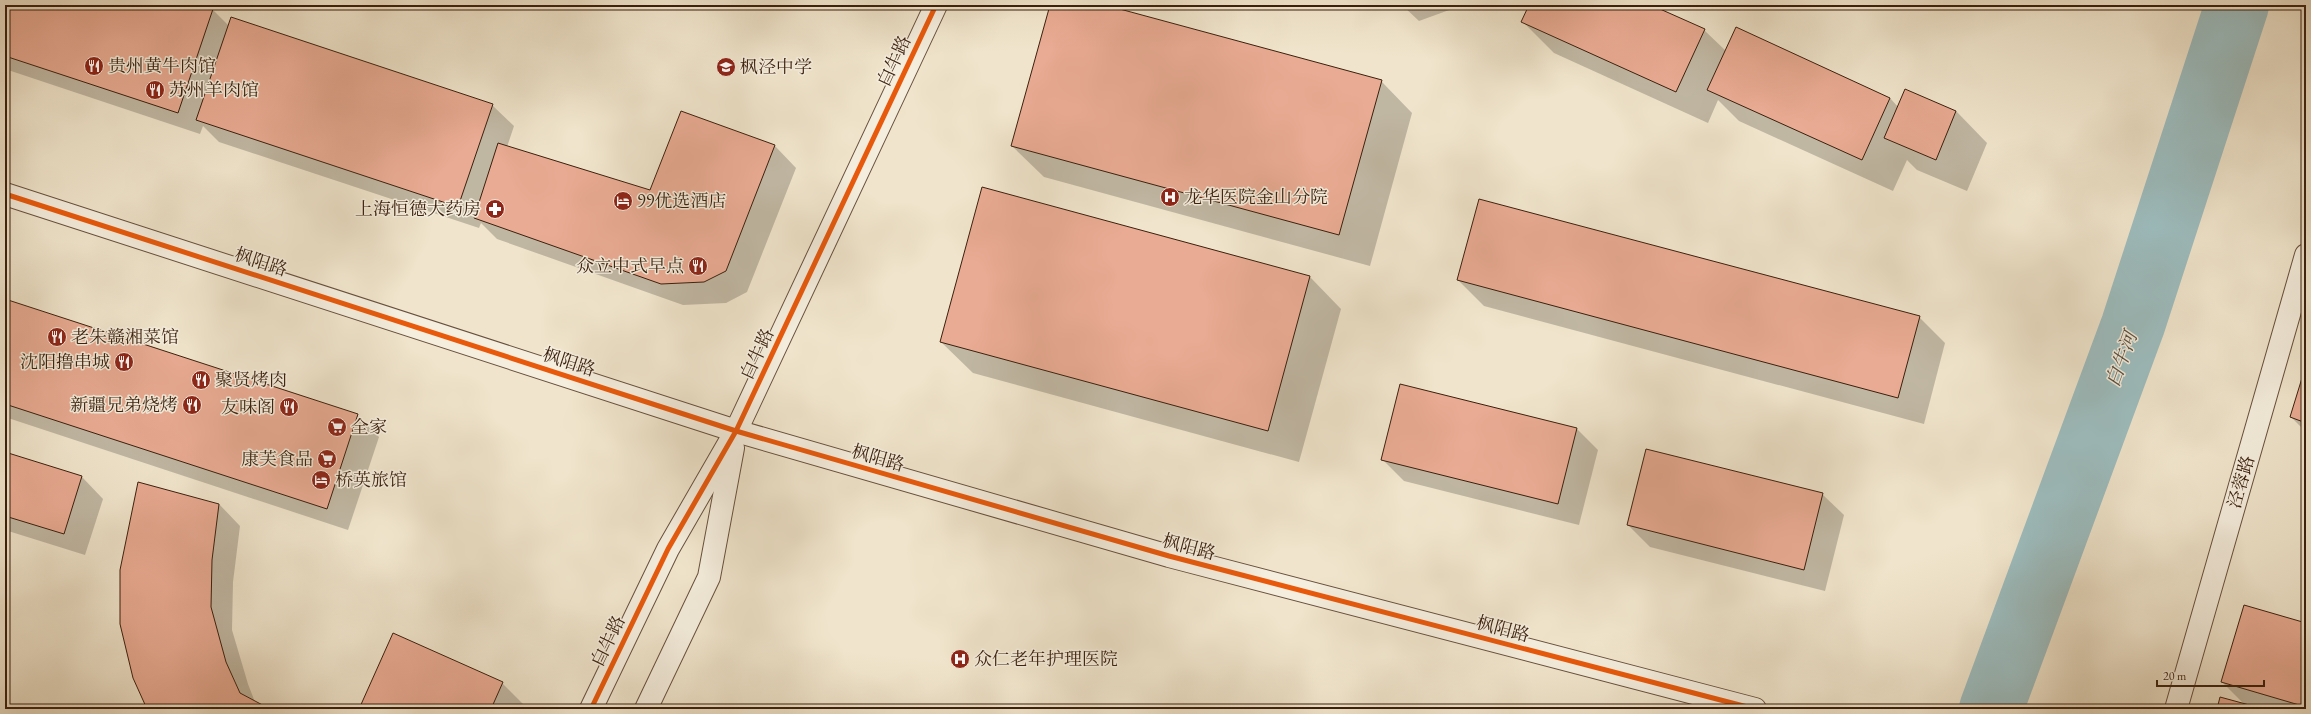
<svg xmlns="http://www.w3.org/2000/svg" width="2311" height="714" font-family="'EB Garamond','Noto Serif SC',serif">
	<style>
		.shadow { fill: #0003 }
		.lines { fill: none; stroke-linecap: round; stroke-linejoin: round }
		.river { stroke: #9dbdbf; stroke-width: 64 }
		.building { fill: #e9ab93; stroke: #3a1f0d }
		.tertiary-casing { stroke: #68503d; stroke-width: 24 }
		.tertiary { stroke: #f5eede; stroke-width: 22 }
		.cycleway-casing { stroke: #f5eede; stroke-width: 8 }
		.cycleway { stroke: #e8590c; stroke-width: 5 }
		.labels { text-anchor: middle; stroke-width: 3; stroke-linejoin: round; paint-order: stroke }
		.street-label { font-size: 18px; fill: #3a1f0d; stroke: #f5eede }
		.poi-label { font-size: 18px; fill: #3a1f0d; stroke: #f5eede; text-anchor: start }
		.water-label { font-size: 19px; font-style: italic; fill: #584e42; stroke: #f5eede }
	</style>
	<rect width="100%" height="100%" fill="#f0e5cc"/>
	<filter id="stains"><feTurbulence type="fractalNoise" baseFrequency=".005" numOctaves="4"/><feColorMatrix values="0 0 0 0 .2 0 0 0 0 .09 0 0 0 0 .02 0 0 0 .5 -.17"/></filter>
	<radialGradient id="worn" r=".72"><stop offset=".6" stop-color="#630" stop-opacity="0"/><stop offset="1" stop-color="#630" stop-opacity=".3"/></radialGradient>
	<g class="shadow">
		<path d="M5,5H197L213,10L229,26L492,105L514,126L507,147L651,191L682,112L775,146L796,168L747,292L726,303L683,305L497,239L481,223L479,228L219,142L203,126L200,134L5,69Z"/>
		<path d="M1051,5H1101L1381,81L1412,113L1370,266L1044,177L1012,146Z"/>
		<path d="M1402,5H1463L1419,21Z"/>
		<path d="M1530,5H1649L1704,30L1726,51L1890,98L1898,107L1956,111L1987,143L1967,191L1917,170L1907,160L1893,191L1739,121L1718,100L1708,123L1554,53L1522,21Z"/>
		<path d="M1310,277L1341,309L1299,462L973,373L941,342Z"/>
		<path d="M1458,280L1919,317L1945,343L1924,424L1484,306Z"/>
		<path d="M5,300L357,415L379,437L348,530L5,417Z"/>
		<path d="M2306,369V432L2291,417Z"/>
		<path d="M1577,429L1598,450L1579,525L1404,481L1382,459Z"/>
		<path d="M5,453L82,477L103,499L85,555L5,530Z"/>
		<path d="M1822,494L1844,515L1825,591L1650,547L1628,525Z"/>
		<path d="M219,504L240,526L233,582L232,630L248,684L255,702L268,709H148Z"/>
		<path d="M2306,624V709H2218L2245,705L2222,682Z"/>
		<path d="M502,683L524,705L522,709H360Z"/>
	</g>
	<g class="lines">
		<path class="river" d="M1991,709L2133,325L2237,5"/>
	</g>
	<g class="building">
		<path d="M5,5H201L213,9L178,113L5,56Z"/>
		<path d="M1050,5H1105L1382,80L1339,235L1011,146Z"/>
		<path d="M1529,5H1651L1705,29L1676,92L1521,22Z"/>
		<path d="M231,17L493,104L458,207L196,120Z"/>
		<path d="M1736,27L1890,98L1862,160L1707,90Z"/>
		<path d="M1905,89L1956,111L1936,160L1884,138Z"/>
		<path d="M681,111L775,145L726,271L704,282L661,284L474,218L498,143L650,190Z"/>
		<path d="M982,187L1310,276L1268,431L940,342Z"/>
		<path d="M1479,199L1920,316L1898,398L1457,280Z"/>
		<path d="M5,299L358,414L327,509L5,404Z"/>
		<path d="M2306,365V423L2290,417Z"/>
		<path d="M1400,384L1577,428L1558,504L1381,460Z"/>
		<path d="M1646,449L1823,493L1804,570L1627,525Z"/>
		<path d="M5,452L82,476L64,534L5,516Z"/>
		<path d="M138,482L219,504L212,560L211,607L226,662L240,693L270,709H147L133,678L120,624V570Z"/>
		<path d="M2244,605L2306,623V707L2221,682Z"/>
		<path d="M393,633L503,682L491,709H359Z"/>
		<path d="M2220,697L2264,709H2217Z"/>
	</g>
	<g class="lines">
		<defs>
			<g id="tertiary">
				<path d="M5,194L736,431L1169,556L1755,709"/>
				<path d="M591,709L668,549L736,431L936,5"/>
				<path d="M646,709L709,577L733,448"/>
				<path d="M2176,709L2306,255"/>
			</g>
		</defs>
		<use href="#tertiary" class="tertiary-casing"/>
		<use href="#tertiary" class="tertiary"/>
		<defs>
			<g id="cycleway">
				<path d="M5,194L736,431L1169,556L1755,709"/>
				<path d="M591,709L668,549L736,431L936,5"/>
			</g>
		</defs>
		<use href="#cycleway" class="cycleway-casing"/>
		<use href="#cycleway" class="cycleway"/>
	</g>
	<defs>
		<symbol id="restaurant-disc" viewBox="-11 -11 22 22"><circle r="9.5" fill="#8f2418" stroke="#f5eede"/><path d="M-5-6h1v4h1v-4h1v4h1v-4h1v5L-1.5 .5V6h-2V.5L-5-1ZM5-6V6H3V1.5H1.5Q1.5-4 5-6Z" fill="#fff"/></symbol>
		<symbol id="school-disc" viewBox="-11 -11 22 22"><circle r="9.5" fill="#8f2418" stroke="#f5eede"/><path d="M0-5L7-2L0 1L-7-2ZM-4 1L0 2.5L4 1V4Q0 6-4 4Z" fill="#fff"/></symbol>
		<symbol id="hospital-disc" viewBox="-11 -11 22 22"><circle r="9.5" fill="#8f2418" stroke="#f5eede"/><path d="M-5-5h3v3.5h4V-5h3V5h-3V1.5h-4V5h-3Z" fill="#fff"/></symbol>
		<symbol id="hotel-disc" viewBox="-11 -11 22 22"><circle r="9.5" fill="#8f2418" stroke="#f5eede"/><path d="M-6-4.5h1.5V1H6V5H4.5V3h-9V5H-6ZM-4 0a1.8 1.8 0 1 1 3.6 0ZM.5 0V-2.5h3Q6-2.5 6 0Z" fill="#fff"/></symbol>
		<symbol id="pharmacy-disc" viewBox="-11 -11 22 22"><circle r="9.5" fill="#8f2418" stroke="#f5eede"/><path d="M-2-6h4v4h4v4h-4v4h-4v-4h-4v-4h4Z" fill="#fff"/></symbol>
		<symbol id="supermarket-disc" viewBox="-11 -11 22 22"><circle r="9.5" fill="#8f2418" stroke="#f5eede"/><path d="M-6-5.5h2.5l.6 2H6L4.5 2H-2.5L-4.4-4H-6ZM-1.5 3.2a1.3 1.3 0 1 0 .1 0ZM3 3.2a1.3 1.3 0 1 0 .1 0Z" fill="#fff"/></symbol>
	</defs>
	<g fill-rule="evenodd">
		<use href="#restaurant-disc" x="83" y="55" width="22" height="22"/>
		<use href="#school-disc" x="715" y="56" width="22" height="22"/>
		<use href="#restaurant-disc" x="144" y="79" width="22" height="22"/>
		<use href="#hospital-disc" x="1159" y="186" width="22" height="22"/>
		<use href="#hotel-disc" x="612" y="190" width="22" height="22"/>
		<use href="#pharmacy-disc" x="484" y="198" width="22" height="22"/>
		<use href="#restaurant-disc" x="687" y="255" width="22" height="22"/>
		<use href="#restaurant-disc" x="46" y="326" width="22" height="22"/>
		<use href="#restaurant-disc" x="113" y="351" width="22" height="22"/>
		<use href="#restaurant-disc" x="190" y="369" width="22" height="22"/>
		<use href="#restaurant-disc" x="181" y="394" width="22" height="22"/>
		<use href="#restaurant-disc" x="278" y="396" width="22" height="22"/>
		<use href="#supermarket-disc" x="326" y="416" width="22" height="22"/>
		<use href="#supermarket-disc" x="316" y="448" width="22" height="22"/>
		<use href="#hotel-disc" x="310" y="469" width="22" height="22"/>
		<use href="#hospital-disc" x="949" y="648" width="22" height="22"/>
	</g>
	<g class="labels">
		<g class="street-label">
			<text transform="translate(894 61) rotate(-65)" y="6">白牛路</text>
			<text transform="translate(261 262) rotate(18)" y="6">枫阳路</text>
			<text transform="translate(757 354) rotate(-65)" y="6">白牛路</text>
			<text transform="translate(569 362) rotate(18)" y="6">枫阳路</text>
			<text transform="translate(878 458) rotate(16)" y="6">枫阳路</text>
			<text transform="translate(2241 482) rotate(-74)" y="6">泾蓉路</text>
			<text transform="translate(1189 547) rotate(15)" y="6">枫阳路</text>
			<text transform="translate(1503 629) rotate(15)" y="6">枫阳路</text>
			<text transform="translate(608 641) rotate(-64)" y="6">白牛路</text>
		</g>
		<g class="poi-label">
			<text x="108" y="72">贵州黄牛肉馆</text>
			<text x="740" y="73">枫泾中学</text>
			<text x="169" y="96">苏州羊肉馆</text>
			<text x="1184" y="203">龙华医院金山分院</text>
			<text x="637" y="207">99优选酒店</text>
			<text x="481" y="215" text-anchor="end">上海恒德大药房</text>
			<text x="684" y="272" text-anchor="end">众立中式早点</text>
			<text x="71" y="343">老朱赣湘菜馆</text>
			<text x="110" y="368" text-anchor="end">沈阳撸串城</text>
			<text x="215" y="386">聚贤烤肉</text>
			<text x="178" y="411" text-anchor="end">新疆兄弟烧烤</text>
			<text x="275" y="413" text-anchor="end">友味阁</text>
			<text x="351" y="433">全家</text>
			<text x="313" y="465" text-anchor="end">康芙食品</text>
			<text x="335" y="486">桥英旅馆</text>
			<text x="974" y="665">众仁老年护理医院</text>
		</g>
		<g class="water-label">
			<text transform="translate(2121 359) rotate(-70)" y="7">白牛河</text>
		</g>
	</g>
	<rect width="2311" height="714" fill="none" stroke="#f0e5cc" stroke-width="20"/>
	<rect x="6" y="6" width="2299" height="702" fill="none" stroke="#3a1f0d" stroke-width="2"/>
	<rect x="10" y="10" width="2291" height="694" fill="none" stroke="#3a1f0d"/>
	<path d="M2157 680v6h107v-6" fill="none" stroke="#3a1f0d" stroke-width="2"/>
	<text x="2163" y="680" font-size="12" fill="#3a1f0d" stroke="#f5eede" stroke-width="3" paint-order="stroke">20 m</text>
	<rect width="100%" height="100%" filter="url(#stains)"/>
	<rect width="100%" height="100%" fill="url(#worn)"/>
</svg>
